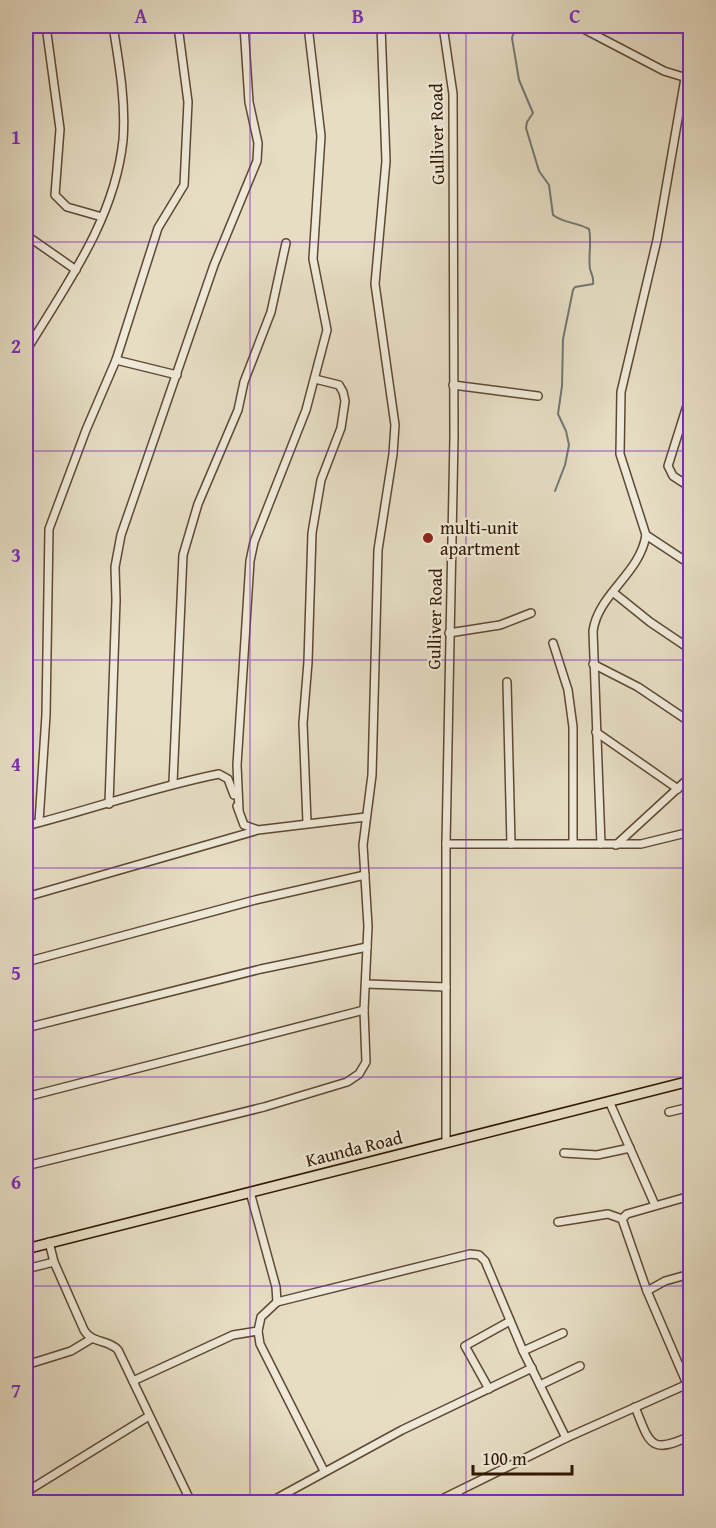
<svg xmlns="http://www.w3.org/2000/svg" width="716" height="1528" font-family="'Gentium Book Plus',serif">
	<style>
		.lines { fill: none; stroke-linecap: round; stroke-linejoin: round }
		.stream { stroke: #717873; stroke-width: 2 }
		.minor-casing { stroke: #5e4931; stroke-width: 10 }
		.major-casing { stroke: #301800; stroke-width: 12 }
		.minor { stroke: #efe9d9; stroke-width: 7 }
		.major { stroke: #e6ddc4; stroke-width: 9 }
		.grid { fill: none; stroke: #7b2cbf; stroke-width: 1.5; stroke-opacity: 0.55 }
		.poi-dot { fill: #8f2418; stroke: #efe9d9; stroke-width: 2 }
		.labels { text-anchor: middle; stroke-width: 4.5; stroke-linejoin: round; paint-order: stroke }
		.street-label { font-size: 18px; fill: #301800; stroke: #efe9d9 }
		.poi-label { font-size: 18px; fill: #301800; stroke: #efe9d9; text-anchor: start }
		.neatline { fill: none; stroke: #7b2cbf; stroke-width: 2 }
		.grid-label { font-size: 20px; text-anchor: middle; font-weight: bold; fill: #7b2cbf }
	</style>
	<rect width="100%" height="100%" fill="#e6ddc4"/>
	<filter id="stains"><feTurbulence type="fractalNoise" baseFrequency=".00333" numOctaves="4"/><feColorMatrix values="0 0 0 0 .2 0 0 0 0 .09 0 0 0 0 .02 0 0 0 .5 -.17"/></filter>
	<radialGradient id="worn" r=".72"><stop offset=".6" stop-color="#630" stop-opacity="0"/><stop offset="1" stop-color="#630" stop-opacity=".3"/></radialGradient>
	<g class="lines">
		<path class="stream" d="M516,26L512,38L519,80L533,113L527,122L526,128L539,171L549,185L553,215C563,223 576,222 589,229C592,242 588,257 590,269C592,276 594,277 593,284L575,287L573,290L563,339L562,386L558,414L566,431L569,445L565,465L555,491"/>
		<defs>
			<g id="minor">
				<path d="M46,26L60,129L55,195L67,207L102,217"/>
				<path d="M443,26L453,94L454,437L446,844V1143"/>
				<path d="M578,26L664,71L690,79"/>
				<path d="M26,235L76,270"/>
				<path d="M26,328L33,338"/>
				<path d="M26,351C66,285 115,219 123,140C126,102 119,63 113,26"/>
				<path d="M116,360L177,375"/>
				<path d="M453,385L538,396"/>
				<path d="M690,396L668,466L673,476L690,487"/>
				<path d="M646,535L690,564"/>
				<path d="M614,593L650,622L690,649"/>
				<path d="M449,633L500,625L531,613"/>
				<path d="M553,643L568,690L573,727V843"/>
				<path d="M593,664L638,687L690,722"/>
				<path d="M507,682L511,844"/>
				<path d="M596,732L678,789"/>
				<path d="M173,783L183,555L198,504L238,410L244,382L271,312L286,243"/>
				<path d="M109,804L116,600L115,567L121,535L214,265L257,161L258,143L249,102L244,26"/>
				<path d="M237,806L244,825L258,830L366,817"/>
				<path d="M239,810L237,765L250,561L254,542L306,410L327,330L313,259L321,136L308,26"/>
				<path d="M39,822L46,715L49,529L86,430L116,360L158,228L184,185L188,102L178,26"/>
				<path d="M307,822L303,723L308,662L312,533L321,480L341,428L345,401L343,392L339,385L315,379"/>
				<path d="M26,826C90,810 153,787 219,774L228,779L234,795"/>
				<path d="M446,844H641L690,832"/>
				<path d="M601,844L593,631C598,594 640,574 646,535L620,454L621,392L657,240L685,78"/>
				<path d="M616,845L690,777"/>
				<path d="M26,897L255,831"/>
				<path d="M26,962L255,900L365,875"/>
				<path d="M367,984L446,987"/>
				<path d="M26,1028L261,969L367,947"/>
				<path d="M26,1097L364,1010"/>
				<path d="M609,1101L655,1205"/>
				<path d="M669,1112L690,1107"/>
				<path d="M564,1153L597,1155L630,1148"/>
				<path d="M26,1166L264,1107L347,1082L359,1074L366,1062L364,1010L368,926L363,845L372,775L378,550L393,454L395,425L375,284L386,161L381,26"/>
				<path d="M250,1192L276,1287L277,1302"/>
				<path d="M690,1196L627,1214L622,1219L647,1291L690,1391"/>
				<path d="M558,1222L608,1214L622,1219"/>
				<path d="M49,1242L54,1262L84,1330C92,1344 108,1339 118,1350L191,1502"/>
				<path d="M26,1269L54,1262"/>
				<path d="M647,1291L665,1281L690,1274"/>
				<path d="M523,1351L563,1333"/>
				<path d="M26,1365L71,1351L91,1339"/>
				<path d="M133,1381L233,1335L258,1331"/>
				<path d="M540,1385L580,1366"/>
				<path d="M489,1389L465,1346L510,1321"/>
				<path d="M635,1407C650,1444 650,1455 690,1436"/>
				<path d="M324,1471L260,1344L258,1331L261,1317L277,1302L470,1254L479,1255L485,1261L523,1351L566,1438"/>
				<path d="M26,1492L149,1416"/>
				<path d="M457,1492L463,1502"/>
				<path d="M270,1502L402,1430L532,1368"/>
				<path d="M436,1502L566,1438L690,1383"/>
			</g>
			<path id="major" d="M26,1249L690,1081"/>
		</defs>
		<use href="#minor" class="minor-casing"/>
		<use href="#major" class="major-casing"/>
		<use href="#minor" class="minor"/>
		<use href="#major" class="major"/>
	</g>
	<path class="grid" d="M250,26V1502M466,26V1502M26,242H690M26,451H690M26,660H690M26,868H690M26,1077H690M26,1286H690"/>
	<circle class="poi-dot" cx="428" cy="538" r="6"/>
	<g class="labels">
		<g class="street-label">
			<text transform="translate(437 134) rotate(-91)" y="6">Gulliver Road</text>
			<text transform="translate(435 619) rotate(-89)" y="6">Gulliver Road</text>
			<text transform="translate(354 1149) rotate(-14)" y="6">Kaunda Road</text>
		</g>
		<g class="poi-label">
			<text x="440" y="534">multi-unit<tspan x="440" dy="21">apartment</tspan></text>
		</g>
	</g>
	<rect width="716" height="1528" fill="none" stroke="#e6ddc4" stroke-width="66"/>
	<path d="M473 1465v9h99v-9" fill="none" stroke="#301800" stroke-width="3"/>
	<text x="482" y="1465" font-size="18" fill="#301800" stroke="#efe9d9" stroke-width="4.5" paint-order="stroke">100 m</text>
	<rect x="33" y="33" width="650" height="1462" class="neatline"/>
	<g class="grid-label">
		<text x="141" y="23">A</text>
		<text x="358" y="23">B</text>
		<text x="575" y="23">C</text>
		<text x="16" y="144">1</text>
		<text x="16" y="353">2</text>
		<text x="16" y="562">3</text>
		<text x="16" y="771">4</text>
		<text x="16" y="980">5</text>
		<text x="16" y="1189">6</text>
		<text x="16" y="1397">7</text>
	</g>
	<rect width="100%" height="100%" filter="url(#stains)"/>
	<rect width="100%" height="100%" fill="url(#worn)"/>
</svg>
